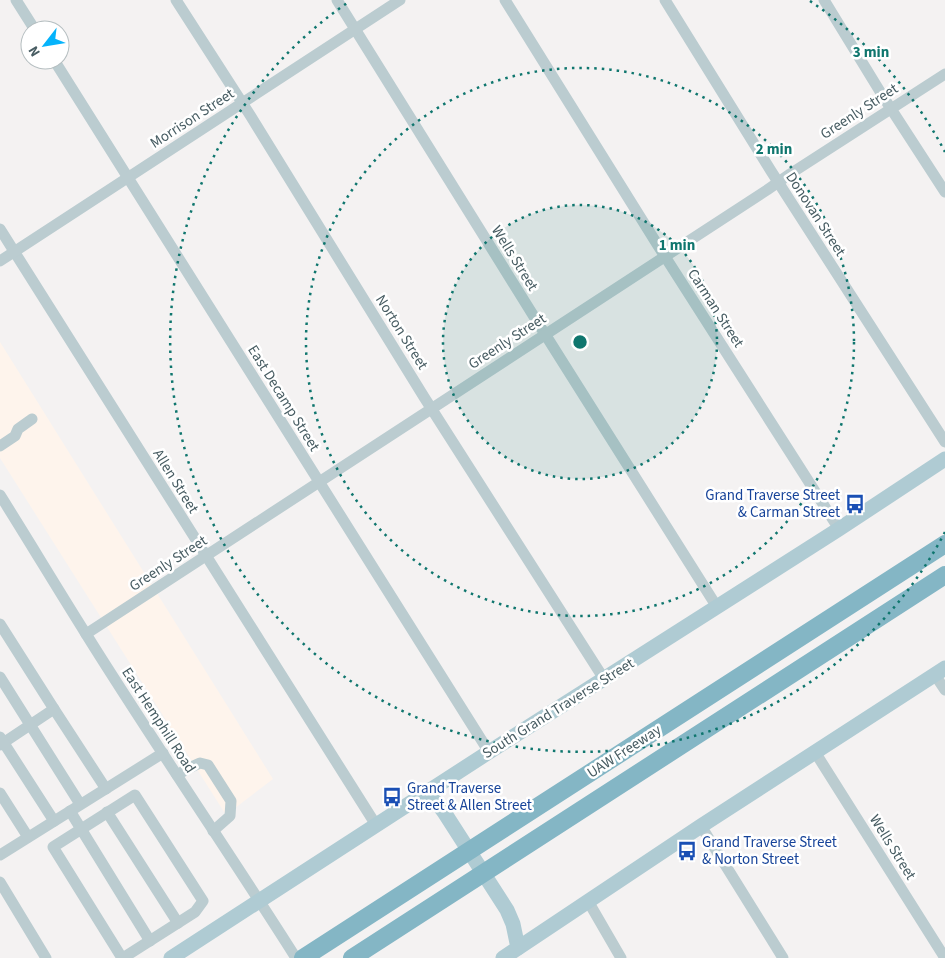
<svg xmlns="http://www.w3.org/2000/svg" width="945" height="958" font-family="'Source Sans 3',sans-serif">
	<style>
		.commercial { fill: #fef4ec }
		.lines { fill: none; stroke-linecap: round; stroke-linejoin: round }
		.minor { stroke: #bbccd0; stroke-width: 11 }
		.major { stroke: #afcbd3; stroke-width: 15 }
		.highway { stroke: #84b6c5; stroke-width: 18 }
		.ring { fill: none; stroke: #0f766e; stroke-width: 2.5; stroke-dasharray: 2.5 5 }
		.labels { text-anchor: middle; stroke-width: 5; stroke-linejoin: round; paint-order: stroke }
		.street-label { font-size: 15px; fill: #475c62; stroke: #fff }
		.transit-label { font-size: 15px; fill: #164399; stroke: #fff; text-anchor: start }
		.centre { fill: #0f766e; stroke: #fff; stroke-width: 2.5 }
		.ring-label { font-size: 15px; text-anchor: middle; font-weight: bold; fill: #0f766e; stroke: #fff; stroke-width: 5; stroke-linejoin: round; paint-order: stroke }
	</style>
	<rect width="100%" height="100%" fill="#f4f2f2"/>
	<path class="commercial" d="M0,342L273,779L226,815L0,458Z"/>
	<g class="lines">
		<g class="minor">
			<path d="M16,0L35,30"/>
			<path d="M176,0L250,115L424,397L604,679"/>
			<path d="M337,0L538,323L717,607"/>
			<path d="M505,0L657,244L839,529"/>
			<path d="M665,0L771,171L945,442"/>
			<path d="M824,0L884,98L945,192"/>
			<path d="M54,60L489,752"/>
			<path d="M0,229L376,825"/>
			<path d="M0,261L400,0"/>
			<path d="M0,446L15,436L18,429L32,419"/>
			<path d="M0,495C29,541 57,588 86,634C154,743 227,849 296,958"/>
			<path d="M0,624L54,709L0,745"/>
			<path d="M86,634L767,190L790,174L945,74"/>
			<path d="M935,675L945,690"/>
			<path d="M0,677L80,804"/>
			<path d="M54,709L106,789"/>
			<path d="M0,737L54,821"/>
			<path d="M815,752L945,958"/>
			<path d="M177,775L189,768L200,763L208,765L231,801L230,816L213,831"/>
			<path d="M0,793L28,837"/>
			<path d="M70,811L150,941"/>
			<path d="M107,812L178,923"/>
			<path d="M701,826L783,958"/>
			<path d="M0,855L163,753"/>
			<path d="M0,882L46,958"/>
			<path d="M588,901L621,958"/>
			<path d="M122,958L53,847L135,795L203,901L195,912L123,958"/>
		</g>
		<g class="major">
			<path d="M424,793L438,804L444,812L507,910L513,924L518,948"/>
			<path d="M171,958L489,752L839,529L945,459"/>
			<path d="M503,958L701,826L945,668"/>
		</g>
		<g class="highway">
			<path d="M303,958L945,544"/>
			<path d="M352,958L945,575"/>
		</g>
	</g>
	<circle cx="580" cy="342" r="137" fill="#0f766e" fill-opacity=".12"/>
	<g class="ring">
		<circle cx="580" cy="342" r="137"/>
		<circle cx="580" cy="342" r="274"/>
		<path d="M945 532A411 411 0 1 1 350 1M810 1A411 411 0 0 1 945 152"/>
	</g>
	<defs>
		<symbol id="bus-bare" viewBox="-9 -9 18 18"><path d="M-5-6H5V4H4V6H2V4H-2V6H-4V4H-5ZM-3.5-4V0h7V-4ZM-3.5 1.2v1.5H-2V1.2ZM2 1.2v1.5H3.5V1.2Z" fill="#1a4fb4" stroke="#fff" stroke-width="2.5" paint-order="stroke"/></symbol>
	</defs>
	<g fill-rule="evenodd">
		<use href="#bus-bare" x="841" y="490" width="28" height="28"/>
		<use href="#bus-bare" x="378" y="783" width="28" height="28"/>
		<use href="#bus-bare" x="673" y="837" width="28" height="28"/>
	</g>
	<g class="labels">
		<g class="street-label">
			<text transform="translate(859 111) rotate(-33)" y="5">Greenly Street</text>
			<text transform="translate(192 118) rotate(-33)" y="5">Morrison Street</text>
			<text transform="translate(816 214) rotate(57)" y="5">Donovan Street</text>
			<text transform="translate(515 258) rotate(58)" y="5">Wells Street</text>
			<text transform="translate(716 308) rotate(57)" y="5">Carman Street</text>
			<text transform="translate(402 332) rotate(58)" y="5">Norton Street</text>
			<text transform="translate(507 341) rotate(-33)" y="5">Greenly Street</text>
			<text transform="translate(284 398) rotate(58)" y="5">East Decamp Street</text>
			<text transform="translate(176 481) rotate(58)" y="5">Allen Street</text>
			<text transform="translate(168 563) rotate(-33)" y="5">Greenly Street</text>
			<text transform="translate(558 708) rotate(-32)" y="5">South Grand Traverse Street</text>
			<text transform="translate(159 720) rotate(57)" y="5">East Hemphill Road</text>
			<text transform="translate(624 751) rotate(-33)" y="5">UAW Freeway</text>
			<text transform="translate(893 847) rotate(58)" y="5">Wells Street</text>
		</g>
		<g class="transit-label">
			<text x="840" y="500" text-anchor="end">Grand Traverse Street<tspan x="840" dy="17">&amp; Carman Street</tspan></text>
			<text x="407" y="793">Grand Traverse<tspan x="407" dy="17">Street &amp; Allen Street</tspan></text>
			<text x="702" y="847">Grand Traverse Street<tspan x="702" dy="17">&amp; Norton Street</tspan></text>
		</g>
	</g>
	<circle cx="580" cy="342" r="8" class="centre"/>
	<g class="ring-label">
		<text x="871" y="57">3 min</text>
		<text x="774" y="154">2 min</text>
		<text x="677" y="250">1 min</text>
	</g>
	<g transform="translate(45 45) rotate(239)"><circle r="24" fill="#ffffff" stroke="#b5bec0"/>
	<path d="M0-4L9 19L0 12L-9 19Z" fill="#05b3fb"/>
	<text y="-8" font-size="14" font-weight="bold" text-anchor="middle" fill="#475c62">N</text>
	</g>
</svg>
